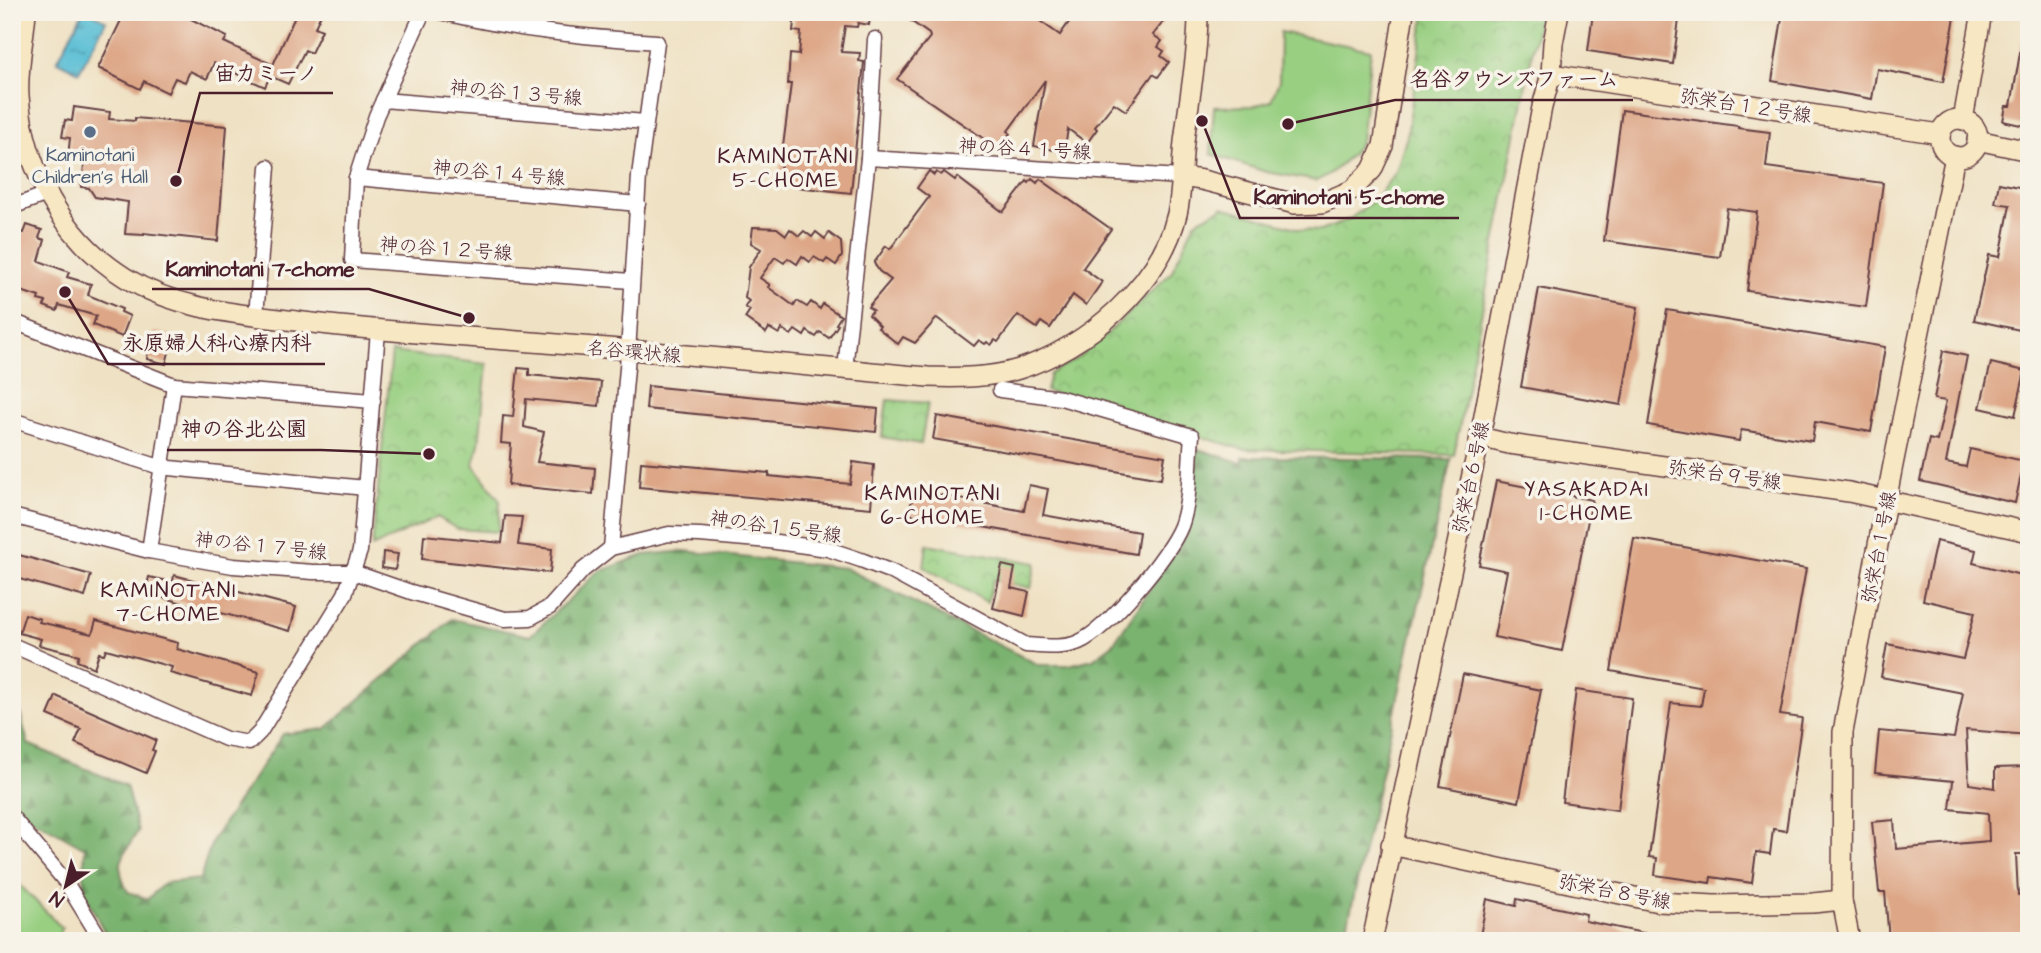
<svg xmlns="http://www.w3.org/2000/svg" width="2041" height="953" font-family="'Architects Daughter','Klee One',sans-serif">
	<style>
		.forest { fill: url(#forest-firs); stroke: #62684d; stroke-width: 2 }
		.park { fill: url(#park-crowns); stroke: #717756; stroke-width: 2 }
		.garden { fill: #98cf81; stroke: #717756; stroke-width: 2 }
		.water { fill: url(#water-ripples); stroke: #506e80; stroke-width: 2 }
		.building { fill: #dda686 }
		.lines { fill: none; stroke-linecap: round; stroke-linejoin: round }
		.street-casing { stroke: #633c42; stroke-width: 17 }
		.secondary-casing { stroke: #633c42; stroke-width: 22 }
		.street { stroke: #fff; stroke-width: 14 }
		.secondary { stroke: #f8e7c3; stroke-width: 19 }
		.service-dot { fill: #5c6f8a; stroke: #f7f3e8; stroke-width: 2.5 }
		.labels { text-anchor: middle; stroke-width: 7; stroke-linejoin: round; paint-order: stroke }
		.street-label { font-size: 19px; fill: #4a1f2b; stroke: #f7f3e8 }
		.service-label { font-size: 19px; fill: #4e5e75; stroke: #f7f3e8 }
		.neighbourhood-label { font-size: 21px; letter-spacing: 2px; fill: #4a1f2b; stroke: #f7f3e8 }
		.leader { fill: none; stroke: #4a1f2b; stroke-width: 2.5 }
		.callout-dot { fill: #4a1f2b; stroke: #f7f3e8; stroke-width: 2.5 }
		.callout-label { font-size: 21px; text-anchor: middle; font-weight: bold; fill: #4a1f2b; stroke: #f7f3e8; stroke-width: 7; stroke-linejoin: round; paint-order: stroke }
	</style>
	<defs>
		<pattern id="forest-firs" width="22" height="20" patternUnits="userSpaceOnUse" patternTransform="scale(1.75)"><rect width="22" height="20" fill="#7ab26f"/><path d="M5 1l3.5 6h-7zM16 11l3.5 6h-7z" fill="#66905b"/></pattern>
		<pattern id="park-crowns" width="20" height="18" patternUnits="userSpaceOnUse" patternTransform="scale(1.75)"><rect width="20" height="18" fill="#98cf81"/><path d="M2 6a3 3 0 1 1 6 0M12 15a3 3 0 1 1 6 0" fill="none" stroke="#84b170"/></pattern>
		<pattern id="water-ripples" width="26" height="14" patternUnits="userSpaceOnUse" patternTransform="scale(1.75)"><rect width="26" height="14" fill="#57bdd4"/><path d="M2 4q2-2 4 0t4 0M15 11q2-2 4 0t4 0" fill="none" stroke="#4a99ac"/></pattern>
	</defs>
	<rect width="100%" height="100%" fill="#f7f3e8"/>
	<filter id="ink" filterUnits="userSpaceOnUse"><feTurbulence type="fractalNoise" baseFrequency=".0143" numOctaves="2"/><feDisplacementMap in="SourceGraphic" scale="14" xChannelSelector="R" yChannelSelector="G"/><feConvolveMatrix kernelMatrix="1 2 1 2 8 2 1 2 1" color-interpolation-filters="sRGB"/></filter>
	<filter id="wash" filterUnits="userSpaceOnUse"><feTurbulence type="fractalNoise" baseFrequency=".00686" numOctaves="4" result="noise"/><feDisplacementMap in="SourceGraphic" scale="28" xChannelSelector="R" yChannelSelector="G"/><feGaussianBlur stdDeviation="1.57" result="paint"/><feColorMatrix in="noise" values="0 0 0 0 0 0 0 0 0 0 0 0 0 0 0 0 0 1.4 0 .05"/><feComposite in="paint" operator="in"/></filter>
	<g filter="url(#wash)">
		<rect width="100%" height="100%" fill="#efe1c3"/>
		<path class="forest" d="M1198,449L1242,463V457L1451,459L1344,941H109L83,890L85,848L12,807V681L28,744L126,786L138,831C123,856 113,864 128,892L148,899L164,883L200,879L213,839L283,734L325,729L452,619L530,636L598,572L644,555L684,551L845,568L1039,665H1069L1093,659L1113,644L1187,534Z"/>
		<g class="park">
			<path d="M1425,12H1540L1454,455L1242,449L1046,391L1050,374L1078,358L1108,333L1171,273L1195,222L1223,207L1303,230L1321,231L1350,219L1375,199L1396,172L1407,136Z"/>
			<path d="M392,352L487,364L479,444L473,464L500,501L498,532L457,529L437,517L372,547Z"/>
			<path d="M887,400L928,403L921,444L882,437Z"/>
			<path d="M927,544L1036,563L1031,588L993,580L987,602L924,567Z"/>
		</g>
		<g class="garden">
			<path d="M1280,32L1371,50L1361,141L1352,154L1331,173L1317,181L1266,172L1211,154L1214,107L1254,106L1271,101L1279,81Z"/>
			<path d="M12,877L62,928L57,941H12Z"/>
		</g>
		<path class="water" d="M83,12H90L106,21L79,72L57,61Z"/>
		<g id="blocks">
			<g class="building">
				<path d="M125,12H177L227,37L224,42L273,65L297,12H322L315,27L322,30L311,53L305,50L288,84L270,76L265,87L214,63L207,79L190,71L185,82L175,78L168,93L144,81L140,89L98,68Z"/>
				<path d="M795,12H871L869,25L858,23L857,27L845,26L841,52L860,53L859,61L864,62L851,193L778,185L791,84H788L790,54L799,55L801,32L793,31Z"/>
				<path d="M898,12H1027L1060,35L1076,12H1171L1153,35L1162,41L1158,47L1164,51L1161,56L1169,62L1158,77L1153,74L1126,111L1114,103L1095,127L1097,129L1087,143L1068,129L1064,152L1034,146L1045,80L1008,131L1010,133L999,149L897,79L930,37L929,34Z"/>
				<path d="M1593,12H1680L1673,64L1588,51Z"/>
				<path d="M1783,12H1956L1943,82L1877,69L1872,99L1772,81Z"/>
				<path d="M2022,41L2029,42V127L2003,121L2006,106H2011Z"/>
				<path d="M74,107L110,112L109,119L135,121V118L227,126L218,241L144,233V235L125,234L128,202L95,197L89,188L81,187L85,160L68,157L70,138L62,137L65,120L72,121Z"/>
				<path d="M1622,110L1738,126V128L1770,132L1766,167L1883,183L1866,307L1747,291L1757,212L1727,208L1720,257L1604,241Z"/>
				<path d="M929,171L934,175L936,172L941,175L944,172L955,180L957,177L1003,212L1027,181L1029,183L1032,179L1037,183L1040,179L1111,229L1083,268L1102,282L1086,305L1073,295L1050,328L1041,322L1037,328L1018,315L998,342L995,340L991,345L987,342L985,344L979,340L974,346L937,318L915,343L903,337L898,344L878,328L880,326L869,315L873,310L868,307L891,280L879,271L874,263L886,246L890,249L929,197L917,188Z"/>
				<path d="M1999,183L2029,189V332L1974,320L1989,255L2000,257L2010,205L1995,203Z"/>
				<path d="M27,225L42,230L39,238L45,240L39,261L69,272L67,277L91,284L88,295L122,309L121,312L130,316L122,337L93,325L96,316L59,305L57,311L44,306L46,302L38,300L39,297L12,288V249L18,231L24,233Z"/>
				<path d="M753,227L777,228L786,235L790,229L799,236L804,231L812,237L816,232L825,239L829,233L841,242L842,256L836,265L827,259L824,263L814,257L810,262L802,256L797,264L788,258L784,263L775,257L760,278L770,285L768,287L794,306L797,301L807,307L811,302L820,309L823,304L841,316L836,324L838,325L829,338L820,332L816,337L807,331L804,336L795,330L791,335L782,329L779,334L769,328L766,333L745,318L750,310L745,307L749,301L745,298L749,267L761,249L751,243Z"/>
				<path d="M1539,288L1638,307L1621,405L1521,387Z"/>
				<path d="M1667,310L1885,347L1871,432L1815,422L1812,441L1741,430L1739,441L1648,425Z"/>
				<path d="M154,332L173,336L166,364L147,359L149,340H152Z"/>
				<path d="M1943,351L1967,356L1946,463L1966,467L1970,449L2024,461L2015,503L1920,481L1929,439L1937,441L1946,401L1934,399Z"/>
				<path d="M1991,363L2025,371L2015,416L1980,408Z"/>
				<path d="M518,368L529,369V375L601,382L599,406L526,399L524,427L544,432L537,462L595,468L593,494L508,485L511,444L501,443L503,416L513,417Z"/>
				<path d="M648,386L878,409L876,432L646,409Z"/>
				<path d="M937,416L1165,456L1161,479L933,439Z"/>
				<path d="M641,462L769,473V476L850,484L853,462L874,465L871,508L639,487Z"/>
				<path d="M1496,481L1592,500L1562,651L1494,637L1507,571L1479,565Z"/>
				<path d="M1029,485L1048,489L1043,515L1139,532L1136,554L909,514L914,490L1024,511Z"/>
				<path d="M505,516L522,517L518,545L552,549L550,573L422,559L424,535L502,543Z"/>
				<path d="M1634,538L1806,569L1780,715L1802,718L1786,831L1773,829L1770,854L1756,852L1752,883L1711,877L1710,883L1655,875L1657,858L1649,857L1671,703L1701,706L1704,688L1611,671Z"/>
				<path d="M1936,541L1976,550L1973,563L2029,577V735L1966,730L1969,784L1995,788V768L2029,767V854H2016L2018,895L2029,894V941H1889L1885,892H1879L1872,822L1894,820L1896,849L1989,841L1988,813L1950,809L1953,781L1875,773L1879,731L1954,738L1963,693L1881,677L1887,644L1963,659L1975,612L1923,600Z"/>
				<path d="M383,552L398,554L395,570L382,568Z"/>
				<path d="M12,553L91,575L85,597L12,577Z"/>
				<path d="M1002,565L1015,568L1011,588L1029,592L1024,616L993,608Z"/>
				<path d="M174,575L296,607L290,631L145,593L149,577L173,582Z"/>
				<path d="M25,614L40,619L39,622L92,634L96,621L178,643L177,649L259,672L252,696L170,673L172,667L106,649L104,654L99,653L94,668L77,661L79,655L39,645L41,639L19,633Z"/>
				<path d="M1463,674L1541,690L1519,802L1440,786Z"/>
				<path d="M1576,690L1632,698L1618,810L1562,802Z"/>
				<path d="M56,696L156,740L152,750L155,751L146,773L75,743L81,729L48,715Z"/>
				<path d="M1487,899L1516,906L1517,899L1586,914L1585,921L1653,935V941H1479Z"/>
			</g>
		</g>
	</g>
	<g filter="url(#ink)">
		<use href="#blocks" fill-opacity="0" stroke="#633c42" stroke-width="2"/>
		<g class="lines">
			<defs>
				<g id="street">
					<path d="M423,12L376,116L356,178L352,260L631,281"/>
					<path d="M441,12C512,30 584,37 657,42L639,176L627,368L611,548"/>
					<path d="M383,100L645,122"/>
					<path d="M868,158L875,39"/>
					<path d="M356,178L638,204"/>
					<path d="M12,207L47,194"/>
					<path d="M256,316L268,167"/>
					<path d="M12,321L174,385L373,401"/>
					<path d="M845,369L868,158L1181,177"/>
					<path d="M12,420L160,467L365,488"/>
					<path d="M12,516L149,551L233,566L313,572H353L411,592L505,619L530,618L550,607L583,570L611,548L669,534L700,535L769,541L828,549L861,560L892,572L1026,645C1042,646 1064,649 1079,642C1108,629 1169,556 1181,526C1191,499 1189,465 1192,436L1061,398L1000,390"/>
					<path d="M149,551L174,385"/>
					<path d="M12,645L226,739L249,743L260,732L345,594L360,551L378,331"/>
					<path d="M12,817L65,881L97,933"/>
				</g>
				<g id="secondary">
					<path d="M26,12C24,39 17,69 19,96C24,168 63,239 126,278C180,311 242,314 303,322C379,331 456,336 532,342C664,352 796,365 928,377C958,378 990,378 1019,369C1085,349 1161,284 1177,214C1183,189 1181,160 1185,134C1190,93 1198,54 1198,12"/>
					<path d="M1551,74L1940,134"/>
					<circle cx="1959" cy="138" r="19"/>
					<path d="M1963,120L1982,12"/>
					<path d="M1977,140L2029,151"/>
					<path d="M1181,177L1202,180L1295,204L1322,203L1352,190L1372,170L1383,146L1404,12"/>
					<path d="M1480,437L1509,444L1849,492L2029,532"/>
					<path d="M1391,845L1658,902L1714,905L1813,903L1842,900"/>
					<path d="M1372,941L1480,437L1542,107L1551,74L1553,43L1559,12"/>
					<path d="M1850,941L1842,900L1843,732L1892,470L1955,156"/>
				</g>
			</defs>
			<use href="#street" class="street-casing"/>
			<use href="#secondary" class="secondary-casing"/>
			<use href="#street" class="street"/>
			<use href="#secondary" class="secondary"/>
		</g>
	</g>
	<circle class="service-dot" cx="90" cy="132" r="7"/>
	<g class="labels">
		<g class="street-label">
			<text transform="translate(516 92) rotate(5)" y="7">神の谷１３号線</text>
			<text transform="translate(1746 105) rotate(9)" y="7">弥栄台１２号線</text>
			<text transform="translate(1025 148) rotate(3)" y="7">神の谷４１号線</text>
			<text transform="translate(499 172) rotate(5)" y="7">神の谷１４号線</text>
			<text transform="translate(446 248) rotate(4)" y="7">神の谷１２号線</text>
			<text transform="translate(634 351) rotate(5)" y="7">名谷環状線</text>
			<text transform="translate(1725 474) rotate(8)" y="7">弥栄台９号線</text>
			<text transform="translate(1470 477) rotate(-78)" y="7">弥栄台６号線</text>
			<text transform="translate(776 526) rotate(8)" y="7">神の谷１５号線</text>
			<text transform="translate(261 545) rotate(6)" y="7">神の谷１７号線</text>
			<text transform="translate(1878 547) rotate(-79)" y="7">弥栄台１号線</text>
			<text transform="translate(1615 891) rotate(11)" y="7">弥栄台８号線</text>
		</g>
		<g class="service-label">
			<text x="90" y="161">Kaminotani<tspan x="90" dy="22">Children's Hall</tspan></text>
		</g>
		<g class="neighbourhood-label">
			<text x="786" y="163">KAMINOTANI<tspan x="786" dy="24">5-CHOME</tspan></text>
			<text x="1587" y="496">YASAKADAI<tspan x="1587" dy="24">1-CHOME</tspan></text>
			<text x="933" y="500">KAMINOTANI<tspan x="933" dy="24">6-CHOME</tspan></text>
			<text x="169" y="597">KAMINOTANI<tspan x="169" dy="24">7-CHOME</tspan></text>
		</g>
	</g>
	<path class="leader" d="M176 181L200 93H333M1288 124L1395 100H1633M1202 121L1240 218H1459M469 318L369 289H152M65 292L108 364H325M429 454L321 450H167"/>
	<g class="callout-dot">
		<circle cx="176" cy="181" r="7"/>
		<circle cx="1288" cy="124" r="7"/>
		<circle cx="1202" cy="121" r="7"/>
		<circle cx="469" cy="318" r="7"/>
		<circle cx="65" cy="292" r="7"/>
		<circle cx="429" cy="454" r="7"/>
	</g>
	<g class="callout-label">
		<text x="266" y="80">宙カミーノ</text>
		<text x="1514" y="86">名谷タウンズファーム</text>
		<text x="1349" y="204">Kaminotani 5-chome</text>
		<text x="260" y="276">Kaminotani 7-chome</text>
		<text x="217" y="350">永原婦人科心療内科</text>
		<text x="244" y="436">神の谷北公園</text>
	</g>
	<rect width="2041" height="953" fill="none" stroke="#f7f3e8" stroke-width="42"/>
	<g transform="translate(66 886) rotate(215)" stroke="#f7f3e8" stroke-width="5" paint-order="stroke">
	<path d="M0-5L12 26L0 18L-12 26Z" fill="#4a1f2b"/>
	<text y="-10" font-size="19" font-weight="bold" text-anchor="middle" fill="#4a1f2b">N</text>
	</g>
</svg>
